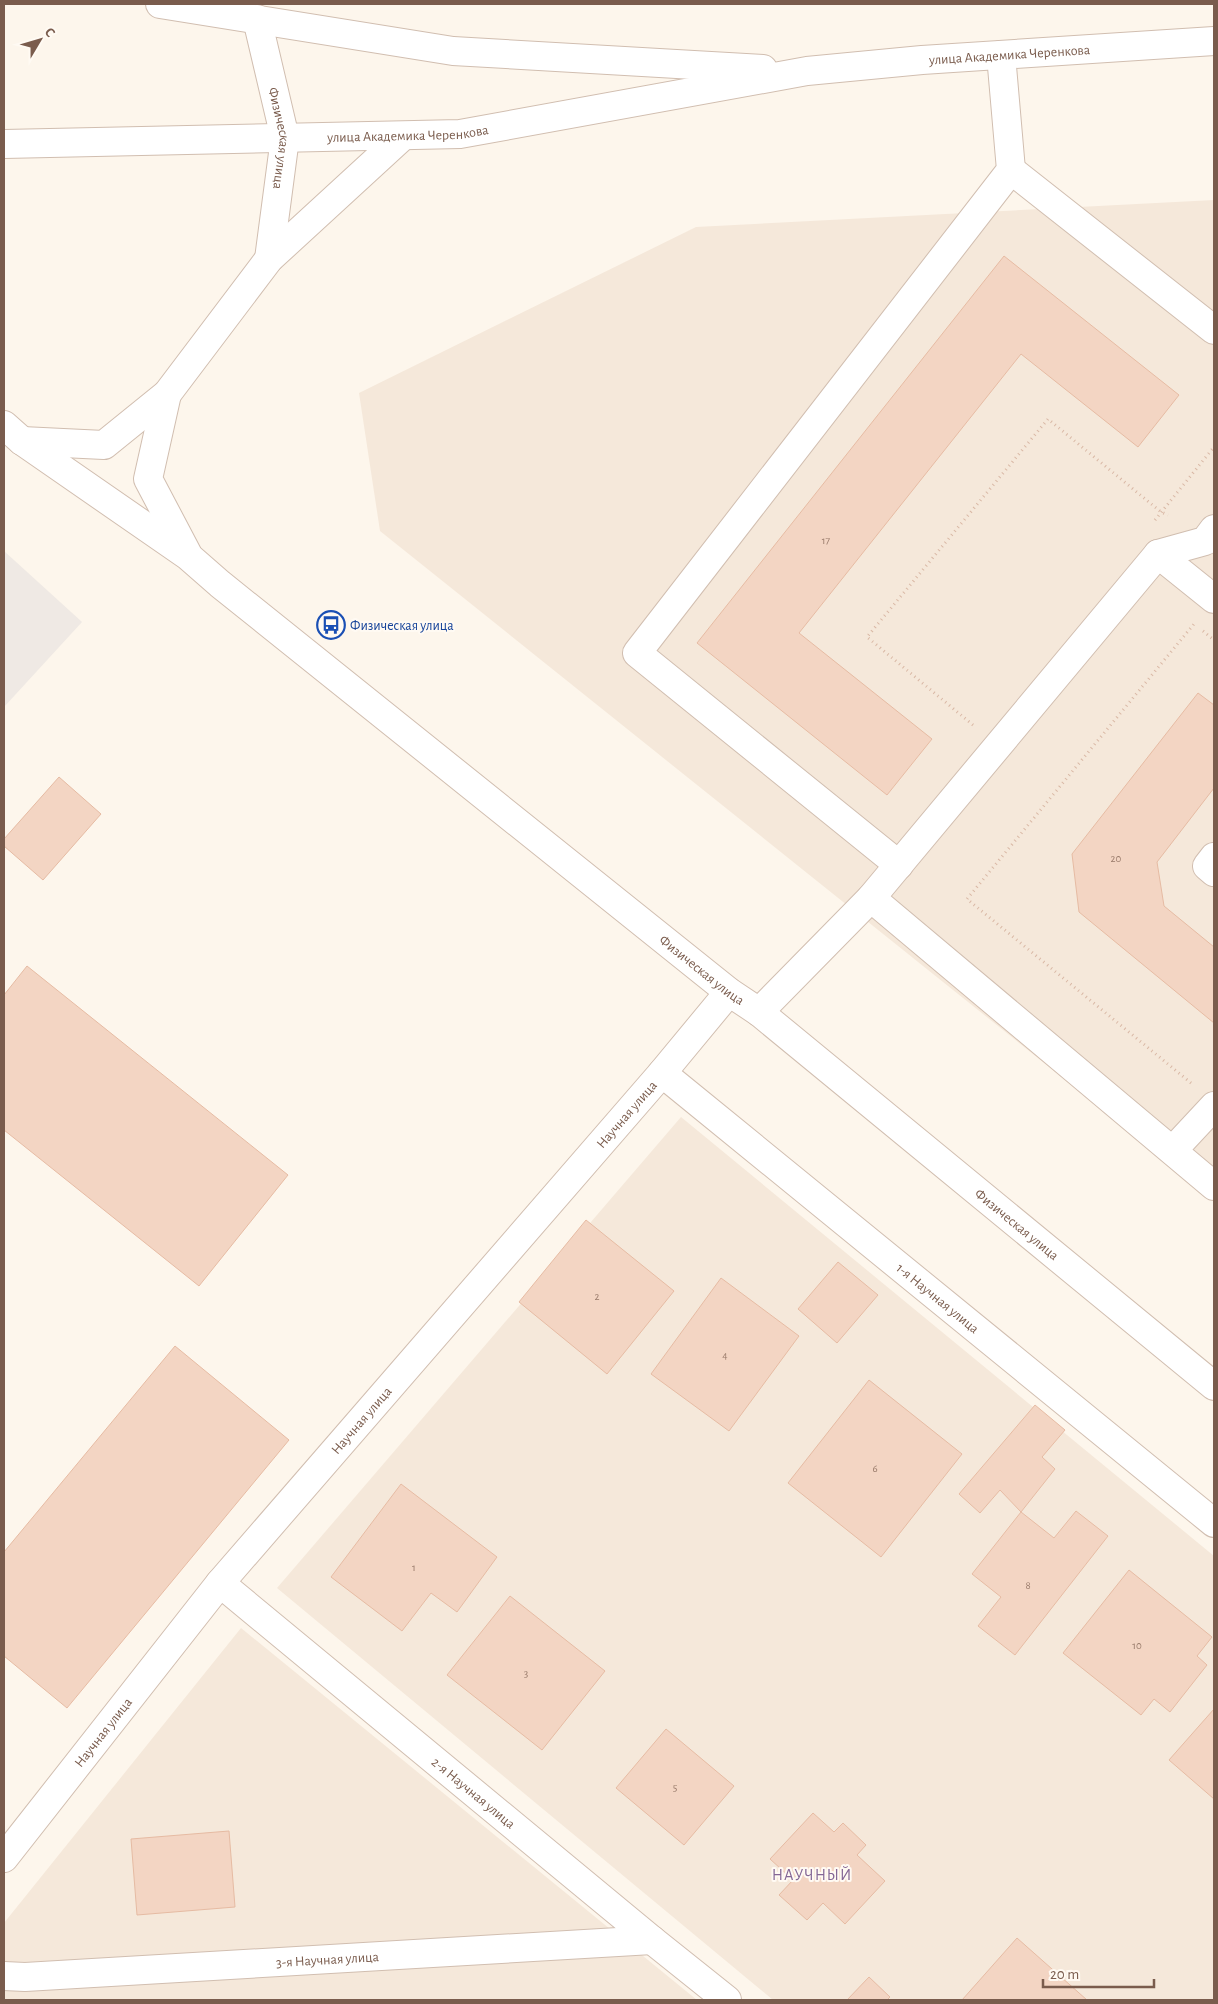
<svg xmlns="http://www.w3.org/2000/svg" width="1218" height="2004" font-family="'Alegreya Sans',sans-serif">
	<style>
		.residential { fill: #f5e8da }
		.industrial { fill: #efe9e4 }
		.building { fill: #f3d5c3; stroke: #e6bba3 }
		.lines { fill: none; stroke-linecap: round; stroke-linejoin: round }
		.minor-casing { stroke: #d1beb0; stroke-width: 30 }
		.path { stroke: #d9b8a5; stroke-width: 3; stroke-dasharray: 1 4; stroke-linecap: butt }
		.minor { stroke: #fff; stroke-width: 28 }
		.labels { text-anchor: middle; stroke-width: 4; stroke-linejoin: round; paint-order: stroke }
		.number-label { font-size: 11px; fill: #987a6a }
		.street-label { font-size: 14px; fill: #7a5c4d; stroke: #fffaf3 }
		.transit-label { font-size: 14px; fill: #164399; stroke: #fffaf3; text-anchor: start }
		.quarter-label { font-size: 16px; letter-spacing: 1px; fill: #846695; stroke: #fffaf3 }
	</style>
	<rect width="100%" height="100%" fill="#fdf6ec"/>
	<g class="residential">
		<path d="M1214,200V1199L380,531L359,393L696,227Z"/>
		<path d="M681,1117L1214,1556V2000H773L277,1588Z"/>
		<path d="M241,1628L697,2000H4V1923Z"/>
	</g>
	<path class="industrial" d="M4,551L82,622L4,707Z"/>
	<g class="building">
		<path d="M1004,256L1179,395L1138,447L1021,354L799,633L932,739L887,795L697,643Z"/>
		<path d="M1198,693L1214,705V788L1157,862L1164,906L1214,947V1023L1079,912L1072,854Z"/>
		<path d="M59,777L101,814L43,880L4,846V839Z"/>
		<path d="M27,966L288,1175L199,1286L4,1130V995Z"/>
		<path d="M586,1220L674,1291L607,1374L519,1302Z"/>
		<path d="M838,1262L878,1295L837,1343L798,1309Z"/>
		<path d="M721,1278L799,1336L729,1431L651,1374Z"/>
		<path d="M175,1346L289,1440L67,1708L4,1656V1552Z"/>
		<path d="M869,1380L962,1454L881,1557L788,1483Z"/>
		<path d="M1035,1405L1065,1430L1042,1457L1055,1469L1021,1512L1000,1490L980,1513L959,1494Z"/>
		<path d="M401,1484L497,1557L457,1612L431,1593L402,1631L331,1577Z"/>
		<path d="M1076,1511L1108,1536L1015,1655L978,1626L1001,1597L972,1574L1021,1512L1054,1538Z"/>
		<path d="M1129,1570L1212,1637L1197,1656L1207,1665L1170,1712L1154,1699L1141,1715L1063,1653Z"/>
		<path d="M510,1596L605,1671L542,1750L447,1675Z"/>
		<path d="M1214,1709V1799L1169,1760Z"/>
		<path d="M666,1729L734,1786L684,1845L616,1788Z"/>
		<path d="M813,1813L834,1832L843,1823L866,1845L857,1855L885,1881L845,1924L823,1903L807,1920L779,1895L793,1880L770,1859Z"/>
		<path d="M229,1831L235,1907L137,1915L131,1839Z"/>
		<path d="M1017,1938L1087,2000H962Z"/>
		<path d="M869,1977L890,1997L887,2000H847Z"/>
	</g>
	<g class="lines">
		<defs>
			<g id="minor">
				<path d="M160,4L453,51L763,69"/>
				<path id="s1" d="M257,19L285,138L269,259"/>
				<path id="s2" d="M4,144L460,134L807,71L922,60L1214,41"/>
				<path d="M1011,170L1214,330"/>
				<path d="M167,394L148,479L187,553"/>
				<path id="s3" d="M4,425L22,441L188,556L220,584L729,992L759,1012L1214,1386"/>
				<path d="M22,441L104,445L167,394L269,259L403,136"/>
				<path d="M1158,554L1205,541L1214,529"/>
				<path d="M1214,857L1207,866L1214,872"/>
				<path d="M899,865L637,653L1011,170L1001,55"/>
				<path d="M871,898L1214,1186"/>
				<path d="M759,1012L871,898L1158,554L1214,599"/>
				<path id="s4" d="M662,1073L1214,1523"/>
				<path d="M1173,1150L1214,1106"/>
				<path id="s5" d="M220,1583L652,1940L727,2000"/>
				<path id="s6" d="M4,1858L220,1583L662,1073L729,992"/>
				<path id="s7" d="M4,1976L25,1977L652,1940"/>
			</g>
		</defs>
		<use href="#minor" class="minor-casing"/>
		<g class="path">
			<path d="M1155,520L1214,447"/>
			<path d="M1203,631L1214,640"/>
			<path d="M973,725L867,637L1048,419L1161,512L1168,515"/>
			<path d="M1191,1083L967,899L1194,624"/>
		</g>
		<use href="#minor" class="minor"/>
	</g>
	<defs>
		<symbol id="bus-ring" viewBox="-11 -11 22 22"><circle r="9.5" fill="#fffaf3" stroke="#1a4fb4" stroke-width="1.5"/><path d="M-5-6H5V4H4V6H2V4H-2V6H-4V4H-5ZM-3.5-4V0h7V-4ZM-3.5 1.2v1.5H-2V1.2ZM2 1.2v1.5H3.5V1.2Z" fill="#1a4fb4"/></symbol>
	</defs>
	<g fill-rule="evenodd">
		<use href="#bus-ring" x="315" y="609" width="32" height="32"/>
	</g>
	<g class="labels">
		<g class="number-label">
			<text x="826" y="544">17</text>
			<text x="1116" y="862">20</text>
			<text x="597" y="1300">2</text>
			<text x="725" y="1359">4</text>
			<text x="875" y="1472">6</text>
			<text x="414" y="1571">1</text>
			<text x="1028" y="1589">8</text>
			<text x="1137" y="1649">10</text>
			<text x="526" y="1677">3</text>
			<text x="675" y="1791">5</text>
		</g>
		<g class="street-label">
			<text dy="5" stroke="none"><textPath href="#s2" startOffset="1012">улица Академика Черенкова</textPath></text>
			<text dy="5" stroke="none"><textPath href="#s2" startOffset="404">улица Академика Черенкова</textPath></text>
			<text dy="5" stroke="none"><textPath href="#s1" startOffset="122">Физическая улица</textPath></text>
			<text dy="5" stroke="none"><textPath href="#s3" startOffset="886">Физическая улица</textPath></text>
			<text dy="5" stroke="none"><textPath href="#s6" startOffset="970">Научная улица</textPath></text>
			<text dy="5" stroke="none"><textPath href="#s3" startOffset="1291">Физическая улица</textPath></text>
			<text dy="5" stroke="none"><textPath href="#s4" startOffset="356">1-я Научная улица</textPath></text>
			<text dy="5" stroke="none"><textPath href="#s6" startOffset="565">Научная улица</textPath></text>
			<text dy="5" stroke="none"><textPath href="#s6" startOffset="160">Научная улица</textPath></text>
			<text dy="5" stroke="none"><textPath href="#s5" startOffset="329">2-я Научная улица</textPath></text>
			<text dy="5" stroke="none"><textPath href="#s7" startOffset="324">3-я Научная улица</textPath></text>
		</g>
		<g class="transit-label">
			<text x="350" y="630">Физическая улица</text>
		</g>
		<g class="quarter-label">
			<text x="812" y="1880">НАУЧНЫЙ</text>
		</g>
	</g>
	<rect width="1218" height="2004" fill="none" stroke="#7a5c4d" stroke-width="10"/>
	<g transform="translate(40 40) rotate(52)" stroke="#fffaf3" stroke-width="4" paint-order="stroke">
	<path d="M0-4L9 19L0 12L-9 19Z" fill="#7a5c4d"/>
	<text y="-8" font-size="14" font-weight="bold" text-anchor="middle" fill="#7a5c4d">С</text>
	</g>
	<path d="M1043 1979v8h111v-8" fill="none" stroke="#7a5c4d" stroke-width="2.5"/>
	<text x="1050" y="1979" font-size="15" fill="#7a5c4d" stroke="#fffaf3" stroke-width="4" paint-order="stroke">20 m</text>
</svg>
